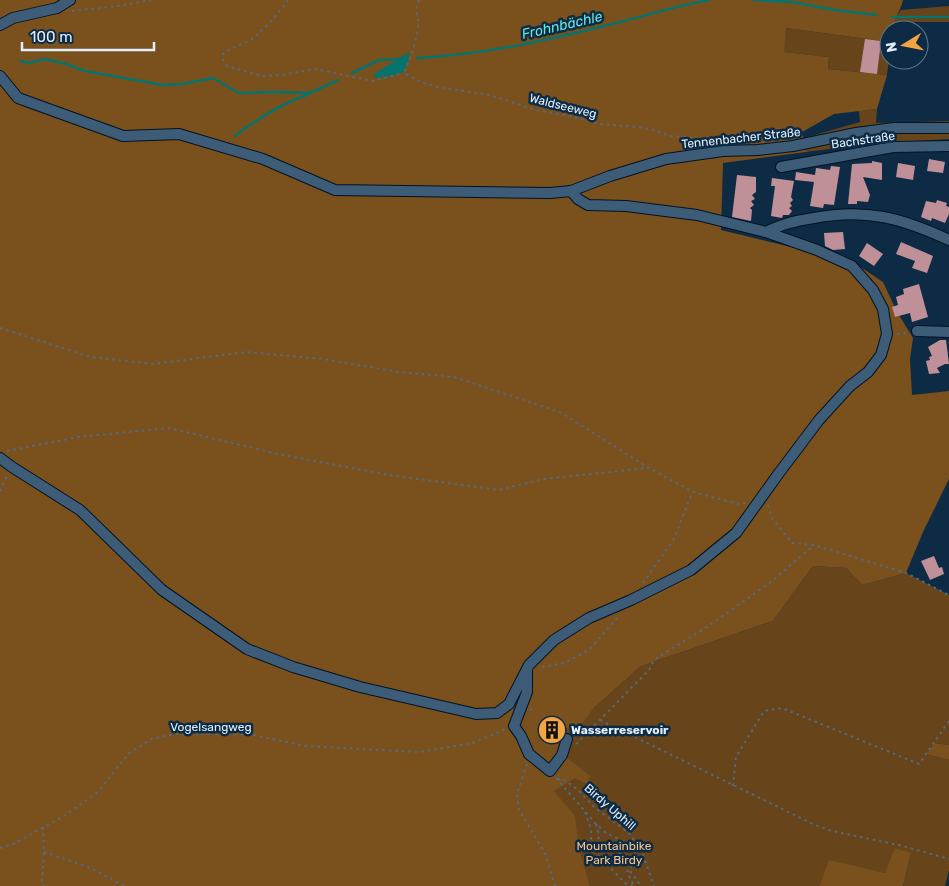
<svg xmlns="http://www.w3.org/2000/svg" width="949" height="886" font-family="Rubik,sans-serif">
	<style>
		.green { fill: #674419 }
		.forest { fill: #7a501d }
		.water { fill: #06746d }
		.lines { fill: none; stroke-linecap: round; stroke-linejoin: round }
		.stream { stroke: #06746d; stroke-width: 2.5 }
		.building { fill: #c09098 }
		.minor-casing { stroke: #001325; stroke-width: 12 }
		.path { stroke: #526b80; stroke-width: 2; stroke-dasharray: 2.5 4; stroke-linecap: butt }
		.minor { stroke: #3d5c78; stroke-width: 10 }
		.labels { text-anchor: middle; stroke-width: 5; stroke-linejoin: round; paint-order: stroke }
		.street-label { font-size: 12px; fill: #e2f0fe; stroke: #0d2b44 }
		.poi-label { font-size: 12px; font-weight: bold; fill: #e2f0fe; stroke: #0d2b44; text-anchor: start }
		.park-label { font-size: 12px; fill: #f7c38b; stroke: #0d2b44 }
		.water-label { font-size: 14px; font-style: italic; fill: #66e9de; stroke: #0d2b44 }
	</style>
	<rect width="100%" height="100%" fill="#0d2b44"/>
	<g class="green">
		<path d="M949,6V22H893L901,10Z"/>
		<path d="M786,28L889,42V60L887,75L828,69L829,57L783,52Z"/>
		<path d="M877,109L876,123L949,121V139L868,144L806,152L804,138L860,122L859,111Z"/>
		<path d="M813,566L846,568L862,585L906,573L949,595V745L934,743L926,754L949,760V870L945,886H903L911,853L885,873L829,861L819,886H590L546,785L562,726L576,731L594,708L641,666L773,621Z"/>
	</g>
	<g class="forest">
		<path d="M0,0H903C901,11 893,19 893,30H889V42L786,28L784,52L829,57L828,69L887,75L877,109L834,114L802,132L806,152L723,163L721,230L853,262L883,282L896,310L913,338L910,359L912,395L949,391V479L923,532L906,573L862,585L846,568L813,566L773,621L641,666L594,708L576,732L562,726L557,750L590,776L587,784L575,778L554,791L575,816L579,850L590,886H0Z"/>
		<path d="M934,743L949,745V760L926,754Z"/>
		<path d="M895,848L911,853L903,886H819L829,860L885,873Z"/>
	</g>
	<path class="water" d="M409,52V58L404,72L390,76L375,78L374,74Z"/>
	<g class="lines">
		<g class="stream">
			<path d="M754,0L792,2L835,10L876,15"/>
			<path d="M892,17H949"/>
			<path d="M417,58C483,55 548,40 612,24C645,16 676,6 709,0"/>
			<path d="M21,61L29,63L45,59L66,64L85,71L163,85L183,84L213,78L239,93L276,92L310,93L338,80"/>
			<path d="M352,73L379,60L400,59"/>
			<path d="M235,136C258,118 281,104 309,94"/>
		</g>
	</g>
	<g class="building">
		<path d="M865,39L881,41L877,74L860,72Z"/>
		<path d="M929,159L945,162L943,173L927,171Z"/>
		<path d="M872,161L882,163V180L863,177L870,195L868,202L857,201V204H848L852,164L872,163Z"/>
		<path d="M898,163L915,166L913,180L896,177Z"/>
		<path d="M831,166L840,167L834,205L824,204L823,208L810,206L814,182L795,180L796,172L815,175L816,168L830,170Z"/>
		<path d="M737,175L756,177V192L752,195L755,199L751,201L754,205L750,208L752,210L751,221L732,217Z"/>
		<path d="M772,178L794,181L791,197L793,200L790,203L792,206L789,208L792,211L789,215H783L782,218L771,216L775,186H771Z"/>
		<path d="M937,200L947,203L946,206L949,207V214L945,223L932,218L931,221L921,217L926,201L936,203Z"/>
		<path d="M843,232L845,249L833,250L825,246L824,233Z"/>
		<path d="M901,242L933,256L927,273L912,268L915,261L896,254Z"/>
		<path d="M867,243L883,254L874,266L859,256Z"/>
		<path d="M919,284L928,317L912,322L910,313L895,317L892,307L898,305L896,297L904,294L903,289Z"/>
		<path d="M940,340H946L949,364H945L937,368L940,373L929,374L926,361L930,360L929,357L932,356L928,347Z"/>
		<path d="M934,556L939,568L942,567L944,574L930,580L921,561Z"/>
	</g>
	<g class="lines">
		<defs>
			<g id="minor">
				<path d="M0,25L13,18L57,8L70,0"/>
				<path d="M0,76L18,98L123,136L179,134L263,159L335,190L550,193L571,191L610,176L666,159L723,151L758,150L793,146L856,133L894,128H949"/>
				<path d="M781,167L893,147L949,146"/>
				<path d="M766,232C783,224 794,221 814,218C865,208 902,218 949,240"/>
				<path d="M917,331L949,332"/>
				<path d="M0,458L12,467L80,510L162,590L247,649L293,667L360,687L476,714L497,713L509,704L529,665L554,640L589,618L631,600L691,570L736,533L779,473L819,420L850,386L868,372L881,355L887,334L883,309L873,290L852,266L817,250L766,232L697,215L626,206L588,205L578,199L571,191"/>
				<path d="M527,670V692L514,726L521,736L529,754L550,771L562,755L567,739"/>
			</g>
		</defs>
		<use href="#minor" class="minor-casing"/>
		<g class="path">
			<path d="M288,0C279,13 259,36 245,43C237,46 230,48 223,54V60L227,66L262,76L281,75L315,69L373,81L403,73"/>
			<path d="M419,0C413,13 419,15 418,27C417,40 410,60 404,73L421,82L437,87L490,95L536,110L570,116L601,124L637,127L655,130L670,136L733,141"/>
			<path d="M72,11L118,6L151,0"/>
			<path d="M0,328L91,357L153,364L246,352L323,359L399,372L454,377L560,412L649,468L693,492L738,504L746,503"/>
			<path d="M897,334L910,332"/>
			<path d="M7,451L78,437L169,428L278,454L389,475L499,490L543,479L648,468"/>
			<path d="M0,491L7,476"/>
			<path d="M768,505L772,518L792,543L814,545L906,573L949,595"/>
			<path d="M643,583L674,539L692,493"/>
			<path d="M542,667L565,663L589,650L618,617"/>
			<path d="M531,708V715"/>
			<path d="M600,720L815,825L832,831L903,846L949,859"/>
			<path d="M576,744L649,670L654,660L710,625L772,581L814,545"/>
			<path d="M527,764L517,794L519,810L545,853L555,886"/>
			<path d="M556,778L596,824L606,833L631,845L635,853L630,871L641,886"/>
			<path d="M558,780L562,778L578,790L594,807L629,833L642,852L654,886"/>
			<path d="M733,786L736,757L764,711L782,708L919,764L949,721"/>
			<path d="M585,812L591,829V839L595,852L627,885L633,886"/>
			<path d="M596,824L599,835L597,846C602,847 608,847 613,849C628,854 625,876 635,886"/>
			<path d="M43,827L44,852L42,881L44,886"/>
			<path d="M0,848L13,844L64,816L98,792L128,754L151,739L175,734H249L305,746L419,752L473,743L506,729"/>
			<path d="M44,852L91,868L124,886"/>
		</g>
		<use href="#minor" class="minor"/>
	</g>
	<defs>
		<symbol id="building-disc" viewBox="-11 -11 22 22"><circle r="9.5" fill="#f3a443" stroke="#0d2b44"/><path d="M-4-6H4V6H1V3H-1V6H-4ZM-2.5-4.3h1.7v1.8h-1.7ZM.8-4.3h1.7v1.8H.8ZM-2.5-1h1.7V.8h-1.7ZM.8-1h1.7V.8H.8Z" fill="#111"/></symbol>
	</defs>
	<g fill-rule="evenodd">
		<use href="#building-disc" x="536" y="714" width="32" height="32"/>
	</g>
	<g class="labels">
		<g class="street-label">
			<text transform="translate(563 106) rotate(14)" y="4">Waldseeweg</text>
			<text transform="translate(741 138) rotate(-6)" y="4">Tennenbacher Straße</text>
			<text transform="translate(863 140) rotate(-8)" y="4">Bachstraße</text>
			<text x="211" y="731">Vogelsangweg</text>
			<text transform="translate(610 807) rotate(41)" y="4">Birdy Uphill</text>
		</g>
		<g class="poi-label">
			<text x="571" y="734">Wasserreservoir</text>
		</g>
		<g class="park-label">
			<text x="614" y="850">Mountainbike<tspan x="614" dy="14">Park Birdy</tspan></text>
		</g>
		<g class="water-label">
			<text transform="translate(562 25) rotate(-13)" y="5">Frohnbächle</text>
		</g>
	</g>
	<g transform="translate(904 45) rotate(260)"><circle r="24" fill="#0d2b44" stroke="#627a8e"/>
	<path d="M0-4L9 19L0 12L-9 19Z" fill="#f3a443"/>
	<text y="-8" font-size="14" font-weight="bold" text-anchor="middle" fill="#e2f0fe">N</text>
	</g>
	<path d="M22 42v8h132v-8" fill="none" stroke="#e2f0fe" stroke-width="2.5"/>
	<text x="30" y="42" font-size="15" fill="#e2f0fe" stroke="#0d2b44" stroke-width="4" paint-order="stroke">100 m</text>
</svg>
